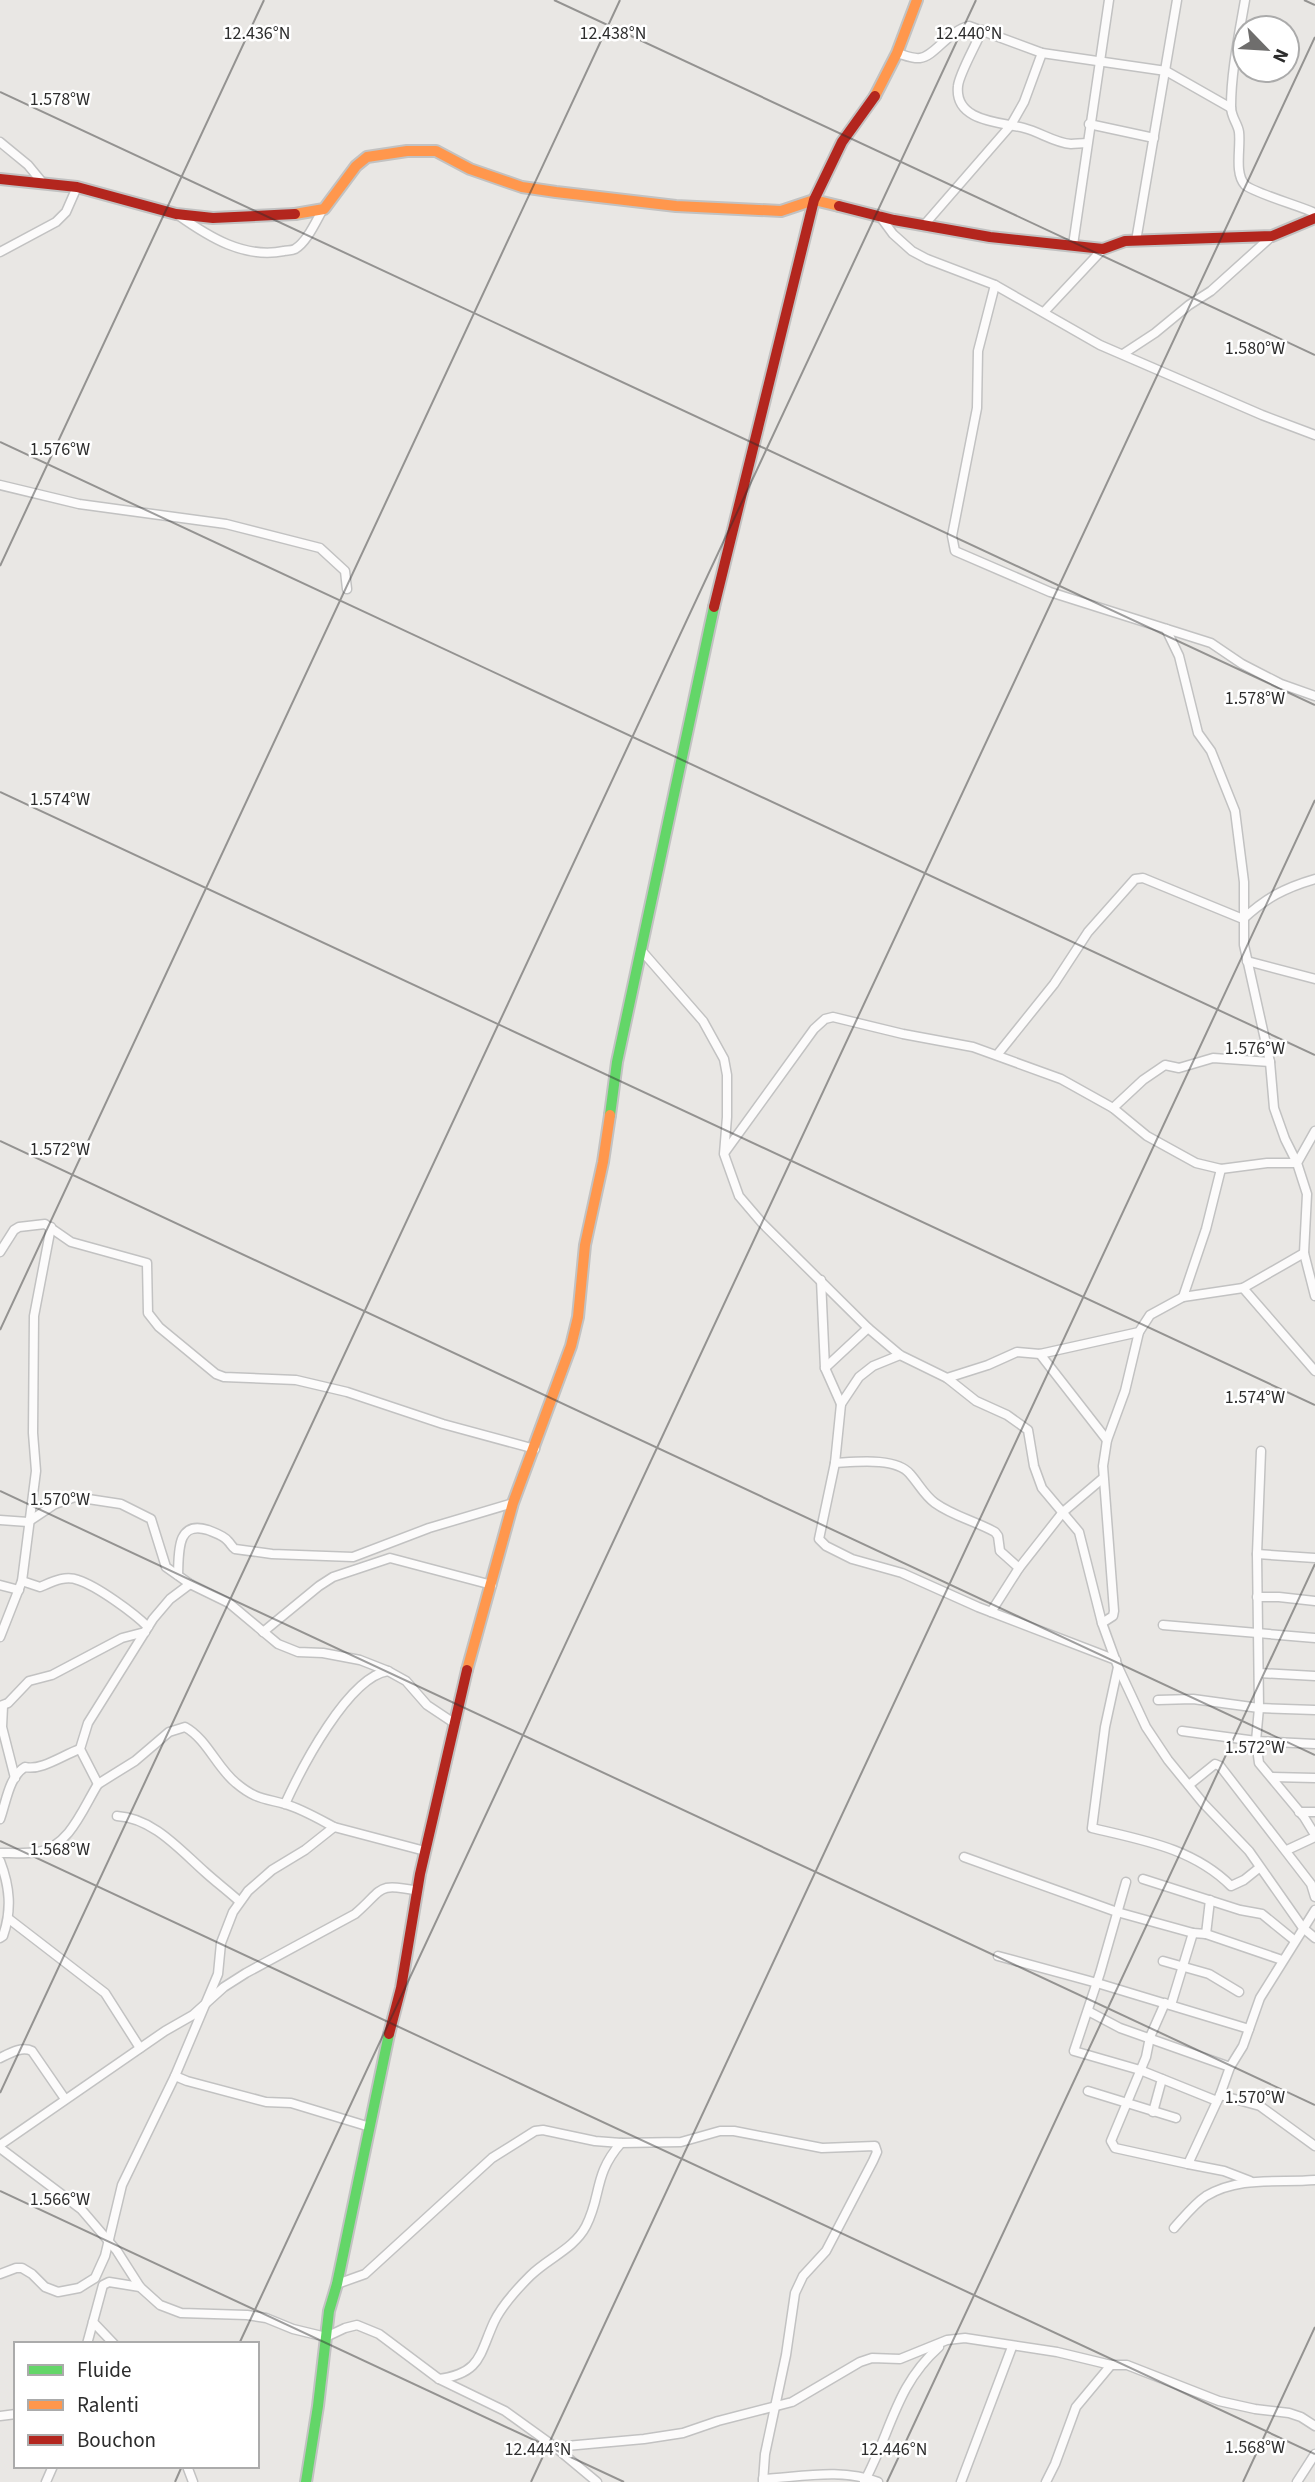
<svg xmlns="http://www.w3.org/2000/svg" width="1315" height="2482" font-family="'Source Sans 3',sans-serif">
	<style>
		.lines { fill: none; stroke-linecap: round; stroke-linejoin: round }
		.street-casing { stroke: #c2c2c2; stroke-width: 11 }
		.fast-casing { stroke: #c2c2c2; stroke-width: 14 }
		.slow-casing { stroke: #c2c2c2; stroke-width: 14 }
		.jam-casing { stroke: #c2c2c2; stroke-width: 14 }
		.street { stroke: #fcfbfb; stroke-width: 8 }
		.fast { stroke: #63d668; stroke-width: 10 }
		.slow { stroke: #ff974d; stroke-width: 10 }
		.jam { stroke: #b3261e; stroke-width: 10 }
		.ticks { fill: none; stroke: #2d2d2d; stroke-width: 2; stroke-opacity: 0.45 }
		.ticks-label { font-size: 18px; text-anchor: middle; fill: #2d2d2d; stroke: #fff; stroke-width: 5; stroke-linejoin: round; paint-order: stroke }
	</style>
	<rect width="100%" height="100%" fill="#e9e7e4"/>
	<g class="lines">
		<defs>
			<g id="street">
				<path d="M1245,0C1239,35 1231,72 1231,107C1231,117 1238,124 1239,132C1241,148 1234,173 1245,185C1254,193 1300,206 1315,213"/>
				<path d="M982,30C977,43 959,74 958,86C954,122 1001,122 1024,128C1040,132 1055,143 1071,144C1076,144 1081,143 1087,143"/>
				<path d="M897,53C904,55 913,59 920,58C934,57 948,31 969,26L1042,53L1166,71L1231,108"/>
				<path d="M1089,124L1154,138"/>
				<path d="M0,142L28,165L42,182"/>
				<path d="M178,215C209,237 244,259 284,251C287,250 291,251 295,249C307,242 316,221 323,209"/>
				<path d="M879,215L893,234L912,251L927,259L995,285L1100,345L1262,415L1315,435"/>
				<path d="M925,224L1011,125L1024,102L1042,53"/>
				<path d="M1136,241L1177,0"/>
				<path d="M1073,245L1109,0"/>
				<path d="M0,252L56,222L66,212L77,187"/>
				<path d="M995,285L978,351L977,408L952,536L955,551L1050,592L1211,643L1242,664L1281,684L1315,696"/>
				<path d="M1044,312L1103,249"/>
				<path d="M1123,354L1155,333L1189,305L1211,291L1272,236"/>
				<path d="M0,485L79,504L226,524L320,548L345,571L347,589"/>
				<path d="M641,950L703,1021L724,1059L727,1075V1117L724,1154L739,1196L762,1223L868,1328L900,1355L947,1378L976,1401L1007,1415L1028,1430L1034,1466L1042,1488L1079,1532L1102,1623L1118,1667L1146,1727L1168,1760L1203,1803L1249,1851L1303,1928L1315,1938"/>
				<path d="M1247,961L1315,979"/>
				<path d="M997,1055L1054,984L1088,932L1135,879L1143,878L1243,919C1266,898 1284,888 1315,879"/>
				<path d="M1113,1108L1143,1080L1165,1065L1179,1068L1213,1058L1270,1062"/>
				<path d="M1315,1131L1297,1163L1307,1194L1304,1253L1315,1296"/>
				<path d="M725,1152L814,1029L825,1019L833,1017L903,1034L973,1047L1061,1079L1113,1108L1147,1136L1196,1163L1221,1169L1267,1163H1297L1285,1139L1274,1108L1270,1062L1244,945V882L1235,811L1211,751L1198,733L1179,656L1166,629"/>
				<path d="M0,1252L14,1230L19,1227L45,1224L71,1242L147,1263L148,1313L159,1327L216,1374L224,1377L296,1380L347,1392L443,1424L535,1449"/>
				<path d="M821,1280L825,1368L841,1404"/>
				<path d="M1243,1288L1315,1371"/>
				<path d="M1183,1297L1206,1229L1221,1169"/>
				<path d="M1040,1354L1107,1440"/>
				<path d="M900,1355L873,1366L859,1377L841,1404L835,1463L819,1539L826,1546L852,1559L902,1573L978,1607L1116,1660"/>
				<path d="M825,1368L868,1328"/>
				<path d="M947,1378L988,1365L1017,1352L1040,1354L1139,1332L1150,1315L1183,1297L1243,1288L1304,1253"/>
				<path d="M1261,1451L1257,1554L1259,1708L1256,1741L1259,1763L1304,1817L1315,1835"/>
				<path d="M835,1463C855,1462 896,1457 910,1474C919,1484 924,1495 935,1503C953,1516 975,1521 995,1532L998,1536L1000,1551L1019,1568"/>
				<path d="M0,1520L28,1522L55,1504L75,1497L121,1504L151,1519L166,1567L190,1584L229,1603L278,1644L298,1652L323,1653L360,1660L388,1671L406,1681L427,1705L454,1723"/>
				<path d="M1257,1554L1315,1558"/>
				<path d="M178,1575C179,1553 176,1520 208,1530C215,1533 223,1535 228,1541C231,1544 232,1547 235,1549L272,1554L353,1557L429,1528L513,1503"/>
				<path d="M22,1581L40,1587C52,1582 65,1575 78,1580C97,1586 134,1613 148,1627"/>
				<path d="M190,1584L170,1599L153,1619L88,1723L80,1749L98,1784L135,1761L169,1732L185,1727C207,1739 217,1768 236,1783C255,1799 263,1798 285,1804C302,1809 319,1819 334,1827"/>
				<path d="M0,1585L19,1590"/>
				<path d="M1257,1597H1279L1315,1601"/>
				<path d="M991,1612L1019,1568L1063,1512L1102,1479"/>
				<path d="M1102,1623L1113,1616L1114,1611L1103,1466L1107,1440L1125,1391L1139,1332"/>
				<path d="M1163,1625L1315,1638"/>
				<path d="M263,1632L319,1586L333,1577L390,1558L492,1585"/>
				<path d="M0,1637L22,1581L36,1471L33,1433L34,1316L51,1227"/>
				<path d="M1118,1667L1105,1727L1092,1828C1142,1840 1193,1848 1231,1886L1244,1880L1259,1868"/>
				<path d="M1259,1673L1315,1676"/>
				<path d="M1158,1700L1193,1699L1259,1708L1315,1710"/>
				<path d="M0,1706L8,1703L29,1681L52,1675L122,1638L145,1632"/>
				<path d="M3,1706L2,1727L15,1778"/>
				<path d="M1182,1731L1256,1741L1315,1744"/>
				<path d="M1272,1777L1315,1778"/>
				<path d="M1189,1785L1215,1764L1220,1766L1311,1884L1315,1897"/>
				<path d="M285,1804C301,1769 348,1677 388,1671"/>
				<path d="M1299,1812H1315"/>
				<path d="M117,1816C153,1818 180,1850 205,1872C216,1882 228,1891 239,1901"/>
				<path d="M0,1819C6,1803 9,1776 25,1767C41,1771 63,1755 80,1749"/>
				<path d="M1287,1850L1315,1837"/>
				<path d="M0,1853C12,1853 26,1854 38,1852C70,1846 83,1808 98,1784"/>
				<path d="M964,1857L1117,1912L1193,1933L1206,1934L1282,1960"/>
				<path d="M0,1861C10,1887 12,1910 3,1936L0,1938"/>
				<path d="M1143,1879L1240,1910L1262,1914L1294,1940"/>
				<path d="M1126,1882L1100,1973L1074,2051L1140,2070L1217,2101"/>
				<path d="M9,1919L105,1993L140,2048"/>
				<path d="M1206,1934L1210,1900"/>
				<path d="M998,1956L1097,1983L1249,2029"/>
				<path d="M1163,1961L1209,1974L1239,1992"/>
				<path d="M1165,2003L1150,2037L1146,2057L1111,2141L1115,2148L1188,2164"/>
				<path d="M1171,2005L1193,1933"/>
				<path d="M1088,2011L1120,2028L1230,2067"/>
				<path d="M0,2058C10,2053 22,2046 32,2051L65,2099"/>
				<path d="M175,2076L187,2081L266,2102L291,2103L370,2127"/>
				<path d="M1088,2091L1176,2118"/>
				<path d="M1220,2095L1260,2106L1315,2146"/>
				<path d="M1153,2112L1162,2079"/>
				<path d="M0,2145L165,2031L193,2015L224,1987L246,1973L355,1914C384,1889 376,1882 418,1891"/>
				<path d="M0,2148L81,2209L117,2251L140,2287L160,2305L181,2313L247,2315L266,2318L293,2329L326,2337L345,2328L357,2325L379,2334L439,2379L505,2411L555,2447L597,2482"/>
				<path d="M1250,2181L1224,2171L1188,2164L1220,2095L1230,2067L1243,2046L1260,1998L1315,1910"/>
				<path d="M1174,2228C1184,2217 1194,2204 1206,2196C1239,2176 1278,2183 1315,2180"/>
				<path d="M0,2274L16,2268H22L32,2274L45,2287L58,2292L79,2288L95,2278L105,2256L122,2185L175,2076L218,1974L221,1943L233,1912L248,1891L272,1870L305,1850L334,1827L425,1851"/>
				<path d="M337,2284L365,2274L492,2158L535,2131L543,2130L595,2141L621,2143L681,2142L720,2131H734L822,2148L875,2146L877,2152L873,2161L826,2251L803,2276L795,2293L786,2355L765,2454L763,2482"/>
				<path d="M93,2322L114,2344"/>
				<path d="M87,2344L103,2285L109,2282L140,2287"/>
				<path d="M439,2379C481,2373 479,2355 494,2322C502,2305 517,2289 530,2276C548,2258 574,2249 586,2226C602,2195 593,2175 621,2143"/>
				<path d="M0,2416L16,2414"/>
				<path d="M555,2447L644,2439L683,2433L718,2421L792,2402L860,2362L872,2358L900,2359L947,2340L965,2338L1057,2352L1111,2365H1127L1219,2401L1255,2409L1289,2413L1301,2417L1315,2426"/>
				<path d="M187,2466L193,2482"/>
				<path d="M763,2479C800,2477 842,2468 878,2482"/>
				<path d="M46,2482L53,2466"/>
				<path d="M864,2482C891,2433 895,2386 939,2347"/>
				<path d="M961,2482L1012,2347"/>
				<path d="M1046,2482L1055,2464L1076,2407L1111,2365"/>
				<path d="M1297,2482L1315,2454"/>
			</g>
			<g id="fast">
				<path d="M610,1115L617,1062L714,607"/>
				<path d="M306,2482L318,2406L329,2311L337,2284L389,2034"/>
			</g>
			<g id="slow">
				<path d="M875,96L897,53L917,0"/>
				<path d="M295,214L324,209L356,166L367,157L407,151H436L470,169L522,187L556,192L676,206L781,211L814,200L839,206"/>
				<path d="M467,1670L513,1503L571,1346L578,1317L585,1245L603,1162L610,1115"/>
			</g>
			<g id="jam">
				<path d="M0,179L77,187L176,214L213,218L295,214"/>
				<path d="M839,206L894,220L990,237L1103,249L1125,241L1272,236L1315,218"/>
				<path d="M714,607L814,200L842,142L875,96"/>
				<path d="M389,2034L401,1988L420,1874L467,1670"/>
			</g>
		</defs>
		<use href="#street" class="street-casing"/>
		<use href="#fast" class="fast-casing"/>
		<use href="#slow" class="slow-casing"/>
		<use href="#jam" class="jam-casing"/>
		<use href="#street" class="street"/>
		<use href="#fast" class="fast"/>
		<use href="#slow" class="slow"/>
		<use href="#jam" class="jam"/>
	</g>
	<path class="ticks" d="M554,0L1315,355M1304,0L1315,5M0,92L1315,705M0,442L1315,1055M0,566L264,0M0,792L1315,1405M0,1141L1315,1755M0,1330L620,0M0,1491L1315,2105M0,1841L1315,2454M0,2093L976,0M0,2191L624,2482M239,2344L1315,37M175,2482L182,2466M531,2482L1315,800M887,2482L1315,1564M1243,2482L1315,2327"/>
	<g class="ticks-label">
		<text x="257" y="39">12.436°N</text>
		<text x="969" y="39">12.440°N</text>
		<text x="613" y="39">12.438°N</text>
		<text x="60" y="105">1.578°W</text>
		<text x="1255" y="354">1.580°W</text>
		<text x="60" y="455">1.576°W</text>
		<text x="1255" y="704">1.578°W</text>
		<text x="60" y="805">1.574°W</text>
		<text x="1255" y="1054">1.576°W</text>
		<text x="60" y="1155">1.572°W</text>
		<text x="1255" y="1403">1.574°W</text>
		<text x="60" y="1505">1.570°W</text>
		<text x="1255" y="1753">1.572°W</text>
		<text x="60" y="1855">1.568°W</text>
		<text x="1255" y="2103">1.570°W</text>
		<text x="60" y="2205">1.566°W</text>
		<text x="1255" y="2453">1.568°W</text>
		<text x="538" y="2455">12.444°N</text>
		<text x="894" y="2455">12.446°N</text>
	</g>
	<rect x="14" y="2342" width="245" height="126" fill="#ffffff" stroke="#ababab" stroke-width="2"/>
	<rect x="28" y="2365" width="35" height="10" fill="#63d668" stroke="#ababab" stroke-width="2"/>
	<text x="77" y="2377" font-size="21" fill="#2d2d2d">Fluide</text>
	<rect x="28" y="2400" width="35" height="10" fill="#ff974d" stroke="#ababab" stroke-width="2"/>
	<text x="77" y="2412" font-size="21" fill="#2d2d2d">Ralenti</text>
	<rect x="28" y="2435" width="35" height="10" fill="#b3261e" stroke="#ababab" stroke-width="2"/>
	<text x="77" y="2447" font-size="21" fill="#2d2d2d">Bouchon</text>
	<g transform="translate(1266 49) rotate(115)"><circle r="33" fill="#ffffff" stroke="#ababab" stroke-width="2"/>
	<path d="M0-5L12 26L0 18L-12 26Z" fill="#6f6e6d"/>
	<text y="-10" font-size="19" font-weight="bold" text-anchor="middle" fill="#2d2d2d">N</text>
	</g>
</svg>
